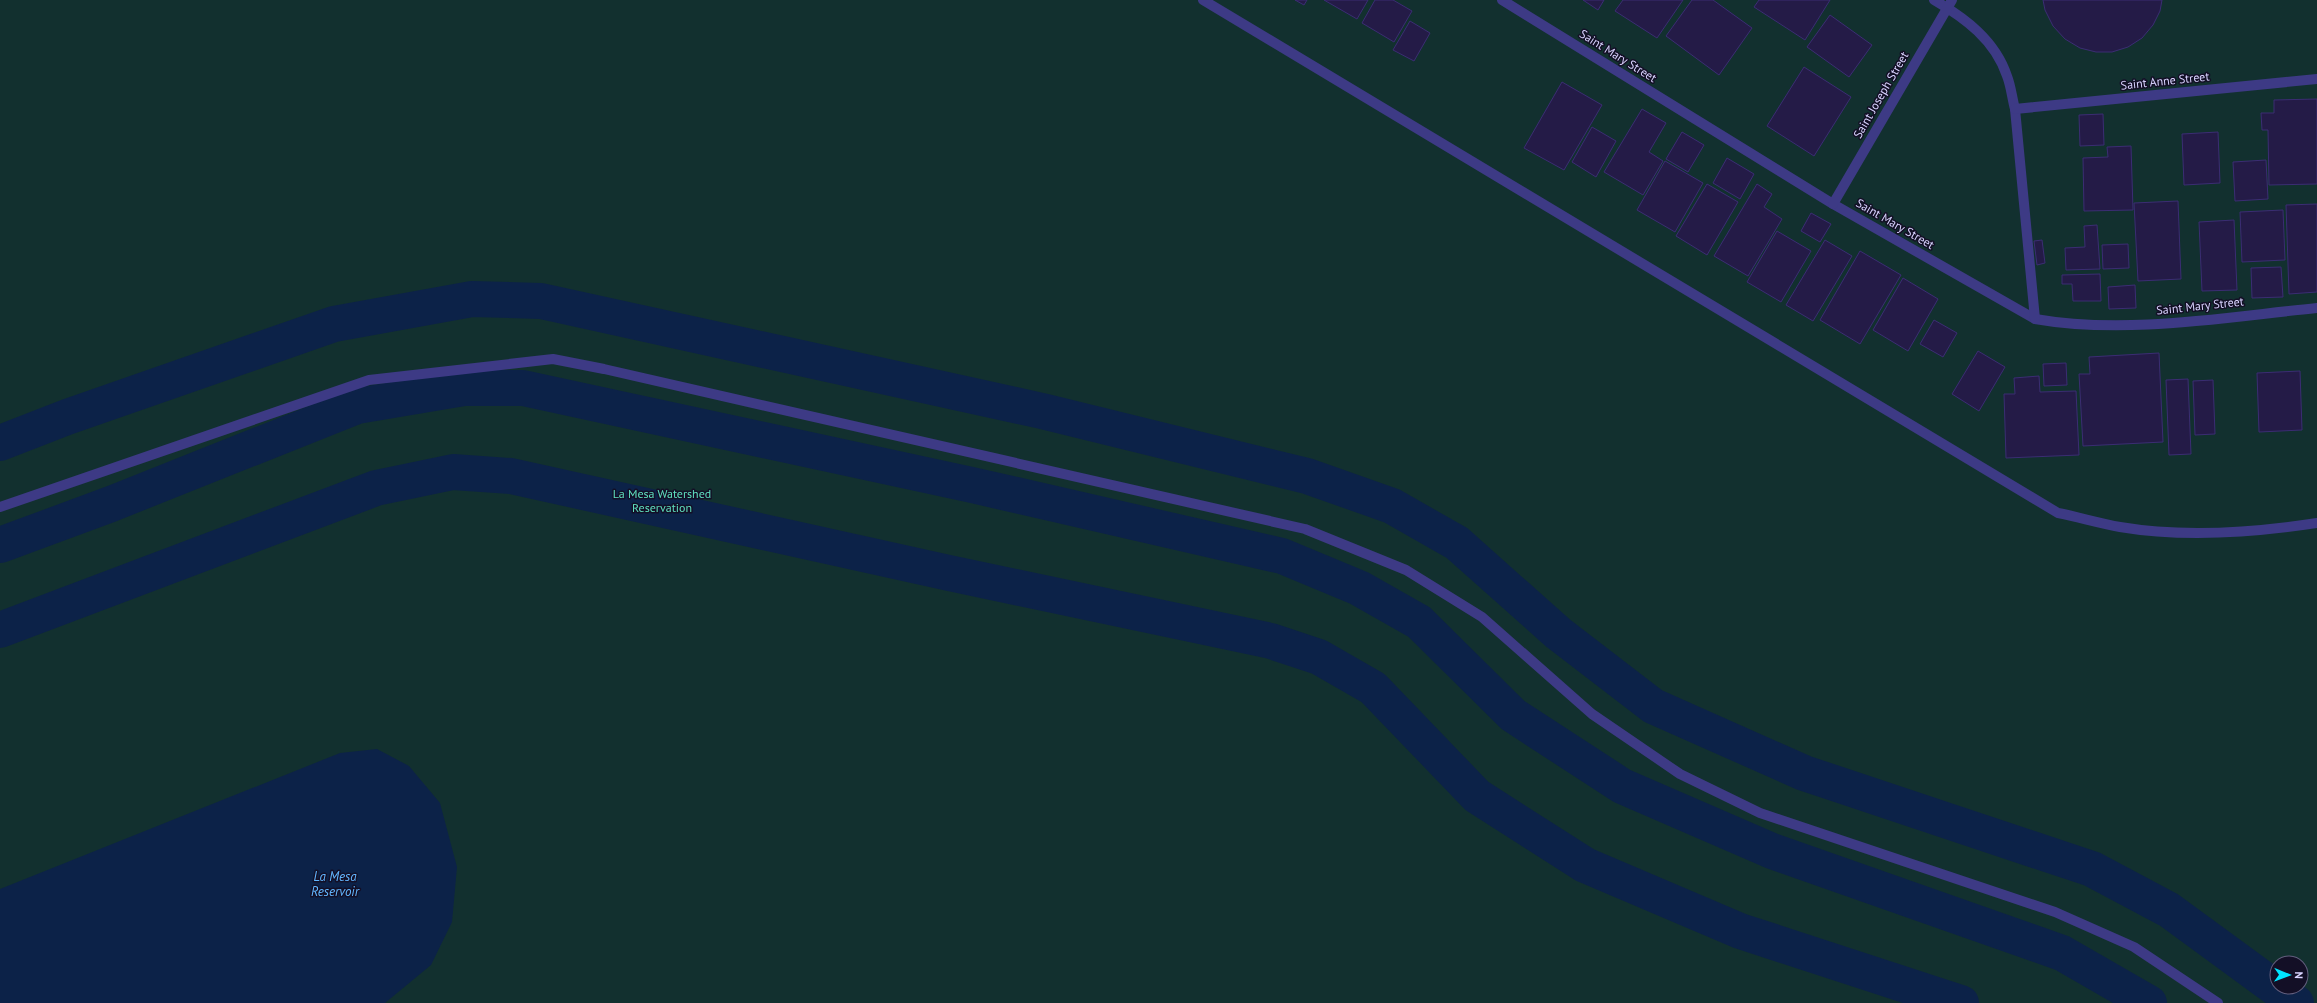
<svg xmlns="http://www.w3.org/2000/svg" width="2317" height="1003" font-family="'PT Sans',sans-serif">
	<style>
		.green { fill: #12302f; fill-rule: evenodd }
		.water { fill: #0c2248 }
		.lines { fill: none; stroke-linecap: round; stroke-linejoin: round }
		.canal { stroke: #0c2248; stroke-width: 36 }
		.building { fill: #241b47; stroke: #3b2d73 }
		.minor { stroke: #3d3a85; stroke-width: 10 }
		.labels { text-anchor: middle; stroke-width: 3; stroke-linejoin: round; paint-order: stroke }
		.street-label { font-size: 12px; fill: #d9d4ff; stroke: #130f26 }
		.park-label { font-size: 12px; fill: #5fe0c0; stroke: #130f26 }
		.water-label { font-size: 13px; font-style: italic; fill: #62b6ff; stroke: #130f26 }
	</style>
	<rect width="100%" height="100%" fill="#130f26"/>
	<path class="green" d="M0,0H2317V1003H0ZM2277,963H2301V987H2277Z"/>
	<path class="water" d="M377,749L409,766L440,803L457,867L452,922L431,965L385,1003H0V889L340,753Z"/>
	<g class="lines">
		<g class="canal">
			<path d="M0,443L67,417L334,324L472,299L541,301L1042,411L1307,476L1392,506L1457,543L1558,633L1653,706L1804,773L2092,869L2169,910L2296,1003"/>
			<path d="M0,545L111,504L357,406L464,388H523L972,485L1282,556L1359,588L1419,622L1513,715L1622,786L1772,851L2062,953L2149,1003"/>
			<path d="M0,630L376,488L453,472L511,476L949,573L1271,641L1319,657L1373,688L1477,796L1585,865L1740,931L1961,1003"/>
		</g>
	</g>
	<g class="building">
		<path d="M1295,0H1307L1304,5Z"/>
		<path d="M1324,0H1368L1357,19Z"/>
		<path d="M1375,0H1393L1412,11L1394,42L1362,23Z"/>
		<path d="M1583,0H1604L1598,10Z"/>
		<path d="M1623,0H1683L1657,38L1615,11Z"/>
		<path d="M1692,0H1713L1752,28L1719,75L1666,36Z"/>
		<path d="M1759,0H1830L1805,40L1754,7Z"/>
		<path d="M2043,0H2162L2160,11L2153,25L2142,38L2128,47L2112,52H2096L2080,48L2065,39L2053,26L2045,10Z"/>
		<path d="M1830,15L1872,45L1849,77L1807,47Z"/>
		<path d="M1410,21L1430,33L1414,61L1393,50Z"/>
		<path d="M1804,67L1851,97L1814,156L1767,126Z"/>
		<path d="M1562,82L1602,105L1564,170L1524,148Z"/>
		<path d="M2317,99V184L2269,185L2268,130H2262L2261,113H2274V100Z"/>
		<path d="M1642,109L1666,123L1649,152L1663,161L1643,195L1604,172Z"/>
		<path d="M2103,114L2104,145L2080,146L2079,115Z"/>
		<path d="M1592,127L1616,141L1596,177L1572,162Z"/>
		<path d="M1682,132L1704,145L1688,172L1666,159Z"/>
		<path d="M2218,132L2220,183L2184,185L2182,134Z"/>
		<path d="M2131,146L2133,210L2084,211L2083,158L2108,157L2107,147Z"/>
		<path d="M1727,158L1754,174L1740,199L1713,183Z"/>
		<path d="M2266,160L2268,199L2235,201L2233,162Z"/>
		<path d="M1665,161L1703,183L1675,232L1637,210Z"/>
		<path d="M1707,184L1738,202L1707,255L1676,236Z"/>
		<path d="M1757,184L1772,194L1764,207L1782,219L1748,276L1714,256Z"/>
		<path d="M2178,201L2181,279L2138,281L2134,203Z"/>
		<path d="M2317,204V292L2289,294L2286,205Z"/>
		<path d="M2283,210L2285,260L2242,262L2240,212Z"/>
		<path d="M1811,213L1831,224L1820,242L1801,231Z"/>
		<path d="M2234,220L2237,290L2202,291L2199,222Z"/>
		<path d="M2097,225L2100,269L2066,270L2065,248L2085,247L2084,226Z"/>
		<path d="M1777,231L1811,251L1781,302L1747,282Z"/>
		<path d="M1825,240L1852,256L1813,321L1786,305Z"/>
		<path d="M2042,240L2045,263L2037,265L2034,241Z"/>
		<path d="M2128,244L2129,268L2103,269L2102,245Z"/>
		<path d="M1860,251L1901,275L1860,344L1820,320Z"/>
		<path d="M2281,267L2283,297L2252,298L2251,268Z"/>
		<path d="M2100,274L2101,301H2073L2072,284H2062V275Z"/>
		<path d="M1903,278L1938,299L1908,351L1873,330Z"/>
		<path d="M2135,285L2136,308L2109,309L2108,287Z"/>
		<path d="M1934,320L1957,333L1943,357L1920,344Z"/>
		<path d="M1978,351L2005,367L1979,411L1952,394Z"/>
		<path d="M2159,353L2163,442L2083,446L2079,374H2090L2089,357Z"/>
		<path d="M2066,363L2067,385L2044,386L2043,364Z"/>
		<path d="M2300,371L2302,430L2259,432L2257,373Z"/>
		<path d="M2039,376L2040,392L2076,391L2079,455L2006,458L2004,394H2015L2014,378Z"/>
		<path d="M2188,379L2191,454L2169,455L2166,380Z"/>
		<path d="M2213,380L2215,434L2195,435L2193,381Z"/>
	</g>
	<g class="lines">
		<g class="minor">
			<path d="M1203,0L2058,513C2078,517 2099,523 2120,527C2185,538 2252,533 2317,523"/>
			<path d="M1502,0L1833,204L2035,319C2126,335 2226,317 2317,308"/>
			<path d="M1934,0C1965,18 1995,40 2007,76C2011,86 2012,98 2015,109L2035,319"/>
			<path d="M2015,109L2317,79"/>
			<path d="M1833,204L1952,0"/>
			<path d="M0,507L369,380L553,359L604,369L1305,529L1406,570L1482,617L1592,714L1680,774L1760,813L2055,912L2134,947L2218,1003"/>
		</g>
	</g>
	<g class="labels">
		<g class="street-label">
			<text transform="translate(1618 56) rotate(32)" y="4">Saint Mary Street</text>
			<text transform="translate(2165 81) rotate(-6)" y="4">Saint Anne Street</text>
			<text transform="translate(1881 95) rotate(-60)" y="4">Saint Joseph Street</text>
			<text transform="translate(1895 224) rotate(30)" y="4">Saint Mary Street</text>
			<text transform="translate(2200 306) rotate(-6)" y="4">Saint Mary Street</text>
		</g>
		<g class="park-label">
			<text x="662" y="498">La Mesa Watershed<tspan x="662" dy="14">Reservation</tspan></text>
		</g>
		<g class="water-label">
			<text x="335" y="881">La Mesa<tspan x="335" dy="15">Reservoir</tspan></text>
		</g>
	</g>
	<g transform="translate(2289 975) rotate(91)"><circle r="19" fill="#130f26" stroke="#625e7d"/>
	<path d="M0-3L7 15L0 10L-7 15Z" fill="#00e5ff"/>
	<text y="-6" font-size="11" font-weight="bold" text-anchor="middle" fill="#d9d4ff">N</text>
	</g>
</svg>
